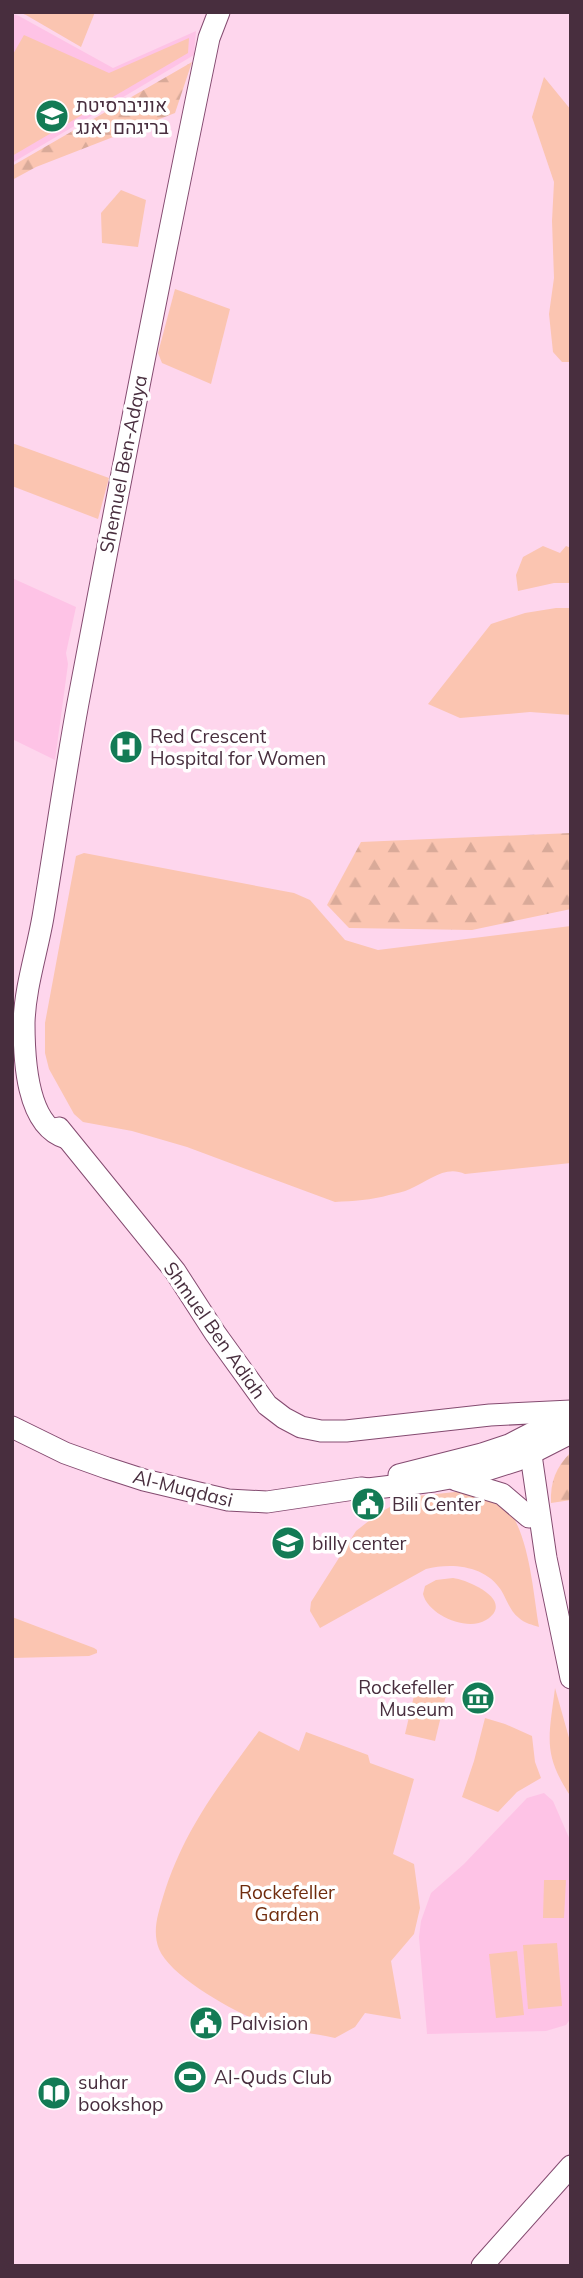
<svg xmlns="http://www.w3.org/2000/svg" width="583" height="2278" font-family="Mulish,Heebo,sans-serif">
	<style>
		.built { fill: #fec3e6 }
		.green { fill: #fbc5b1 }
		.forest { fill: url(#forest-firs) }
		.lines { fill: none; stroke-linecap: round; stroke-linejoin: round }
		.secondary-casing { stroke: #844b70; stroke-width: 23 }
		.secondary { stroke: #fff; stroke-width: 21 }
		.labels { text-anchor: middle; stroke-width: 7; stroke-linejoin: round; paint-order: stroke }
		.poi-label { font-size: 19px; fill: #482e3e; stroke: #fff; text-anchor: start }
		.street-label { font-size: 19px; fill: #482e3e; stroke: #fff }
		.park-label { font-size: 19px; fill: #702c0d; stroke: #fff }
	</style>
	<defs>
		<pattern id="forest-firs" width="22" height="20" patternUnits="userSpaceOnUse" patternTransform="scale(1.75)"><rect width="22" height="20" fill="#fbc5b1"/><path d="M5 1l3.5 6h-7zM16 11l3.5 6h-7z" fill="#d9aa99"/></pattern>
	</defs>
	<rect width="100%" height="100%" fill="#fed6ed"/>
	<g class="built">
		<path d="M12,14L19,16L113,68L196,31L194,55L12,163Z"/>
		<path d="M12,578L76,607L66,653L68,664L55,760L12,739Z"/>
		<path d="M544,1793L553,1801L570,1840L571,2018L566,2025L546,2031L427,2034L419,1937L421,1921L431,1893L464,1864L527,1798Z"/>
	</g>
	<g class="green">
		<path d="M18,12H95L81,47L26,15Z"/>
		<path d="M24,35L109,73L189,38L188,53L12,156V56Z"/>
		<path d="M544,77L571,110V362H562L553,352L549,314L554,278L552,221L554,182L532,117Z"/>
		<path d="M121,190L146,200L138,247L102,243L101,213Z"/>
		<path d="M175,289L230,309L211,384L162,363L158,353Z"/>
		<path d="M12,443L109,478L98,519L12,486Z"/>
		<path d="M543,546L560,553L566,546L571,548V583H554L518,591L516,575L523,557Z"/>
		<path d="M556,608H571V715L530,712L460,718L428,704L491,624L525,613Z"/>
		<path d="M84,853L294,893L310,900L345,940L378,950L571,926V1163L465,1174C445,1165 429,1181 410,1189C404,1192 396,1193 389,1195C372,1200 353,1201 335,1202L187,1147L132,1131L83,1122L74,1114L49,1069L45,1053V1023L76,856Z"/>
		<path d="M455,1492C470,1493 489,1493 502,1503C529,1526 533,1593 539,1627C533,1625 524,1623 519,1618C510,1611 507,1600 501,1590C486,1566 452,1562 426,1569L320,1628L310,1611L311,1602L356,1531L379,1513L408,1497Z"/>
		<path d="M453,1578C469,1580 516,1601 486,1620C467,1632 428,1615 423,1594L425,1586L436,1580Z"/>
		<path d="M12,1617L94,1648L97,1650V1653L89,1656L12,1658Z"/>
		<path d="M417,1683L447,1691L435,1741L405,1734Z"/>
		<path d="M555,1688L571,1745V1797C542,1753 549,1738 555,1688Z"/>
		<path d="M485,1718L505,1724L532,1736L535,1762L541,1778L517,1792L498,1812L462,1797L474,1761Z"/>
		<path d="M259,1731L299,1751L306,1732L368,1755L370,1763L414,1779L393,1854L414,1864L420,1908L414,1934L391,1961L401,2019L365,2013L355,2027L335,2038C313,2033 289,2031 267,2024C239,2015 170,1977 159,1949C152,1931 158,1914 163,1897C184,1829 218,1787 259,1731Z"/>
		<path d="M544,1880H566L564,1918H543Z"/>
		<path d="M557,1943L562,2006L528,2009L523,1945Z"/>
		<path d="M517,1951L524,2015L496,2018L489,1954Z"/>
	</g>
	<g class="forest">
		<path d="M192,62L175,113L36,167L12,180V166Z"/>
		<path d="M571,833V909L472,930L349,928L327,905L361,842Z"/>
		<path d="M571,1452V1500L551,1503C550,1482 556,1467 571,1452Z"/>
	</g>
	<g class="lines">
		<defs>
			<g id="secondary">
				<path d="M59,1128L175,1271L215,1333L267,1405L284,1418L301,1427L321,1431H346L490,1415L571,1411"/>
				<path d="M66,1138C26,1126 24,1058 24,1023C25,987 37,952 43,917C55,845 65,774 78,703C120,481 163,260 209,38L219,12"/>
				<path d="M12,1427L65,1453L107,1468L144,1480L228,1500L267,1502L361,1488L368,1489L434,1481L477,1473L518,1460L571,1433"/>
				<path d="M520,1440L531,1455L546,1558L571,1678"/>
				<path d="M399,1475L482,1454L509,1445L569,1414"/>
				<path d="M456,1480L502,1494L529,1517"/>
				<path d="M482,2266L571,2166"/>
			</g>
		</defs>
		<use href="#secondary" class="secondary-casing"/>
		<use href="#secondary" class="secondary"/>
	</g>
	<defs>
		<symbol id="university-disc" viewBox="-11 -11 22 22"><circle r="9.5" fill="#137b55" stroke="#fff"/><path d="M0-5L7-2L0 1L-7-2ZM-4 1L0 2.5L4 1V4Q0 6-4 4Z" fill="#fff"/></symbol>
		<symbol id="hospital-disc" viewBox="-11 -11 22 22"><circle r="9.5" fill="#137b55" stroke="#fff"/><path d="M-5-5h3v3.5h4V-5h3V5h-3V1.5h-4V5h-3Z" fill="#fff"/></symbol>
		<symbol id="civic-disc" viewBox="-11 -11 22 22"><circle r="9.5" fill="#137b55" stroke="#fff"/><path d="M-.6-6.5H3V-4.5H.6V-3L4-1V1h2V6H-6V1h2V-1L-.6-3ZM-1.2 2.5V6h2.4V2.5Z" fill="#fff"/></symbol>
		<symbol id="museum-disc" viewBox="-11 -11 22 22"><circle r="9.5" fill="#137b55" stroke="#fff"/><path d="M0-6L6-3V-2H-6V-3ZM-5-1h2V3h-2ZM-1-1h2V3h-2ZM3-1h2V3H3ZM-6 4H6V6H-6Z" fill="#fff"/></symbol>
		<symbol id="stadium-disc" viewBox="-11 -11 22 22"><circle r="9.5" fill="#137b55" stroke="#fff"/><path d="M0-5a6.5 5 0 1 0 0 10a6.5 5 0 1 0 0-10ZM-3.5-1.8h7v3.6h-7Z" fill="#fff"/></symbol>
		<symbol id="library-disc" viewBox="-11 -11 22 22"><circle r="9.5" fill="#137b55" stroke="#fff"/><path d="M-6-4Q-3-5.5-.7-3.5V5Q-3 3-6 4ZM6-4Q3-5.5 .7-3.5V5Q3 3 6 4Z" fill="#fff"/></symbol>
	</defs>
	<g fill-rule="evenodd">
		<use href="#university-disc" x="33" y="97" width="38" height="38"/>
		<use href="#hospital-disc" x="107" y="728" width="38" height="38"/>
		<use href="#civic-disc" x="349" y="1485" width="38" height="38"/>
		<use href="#university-disc" x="269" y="1524" width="38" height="38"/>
		<use href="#museum-disc" x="459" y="1679" width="38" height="38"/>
		<use href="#civic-disc" x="187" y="2004" width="38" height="38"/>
		<use href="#stadium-disc" x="171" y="2058" width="38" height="38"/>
		<use href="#library-disc" x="35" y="2074" width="38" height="38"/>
	</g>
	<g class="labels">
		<g class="poi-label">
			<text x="76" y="112">אוניברסיטת<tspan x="76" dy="22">בריגהם יאנג</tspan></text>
			<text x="150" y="743">Red Crescent<tspan x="150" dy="22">Hospital for Women</tspan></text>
			<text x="392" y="1511">Bili Center</text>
			<text x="312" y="1550">billy center</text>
			<text x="454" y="1694" text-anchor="end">Rockefeller<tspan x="454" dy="22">Museum</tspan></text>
			<text x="230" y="2030">Palvision</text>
			<text x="214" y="2084">Al-Quds Club</text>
			<text x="78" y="2089">suhar<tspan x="78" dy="22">bookshop</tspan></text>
		</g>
		<g class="street-label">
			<text transform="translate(123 464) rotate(-79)" y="7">Shemuel Ben-Adaya</text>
			<text transform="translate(215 1330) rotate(55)" y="7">Shmuel Ben Adiah</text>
			<text transform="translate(183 1488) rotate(14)" y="7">Al-Muqdasi</text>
		</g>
		<g class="park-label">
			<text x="287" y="1899">Rockefeller<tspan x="287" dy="22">Garden</tspan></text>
		</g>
	</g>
	<rect width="583" height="2278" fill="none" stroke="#482e3e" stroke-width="28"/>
</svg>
